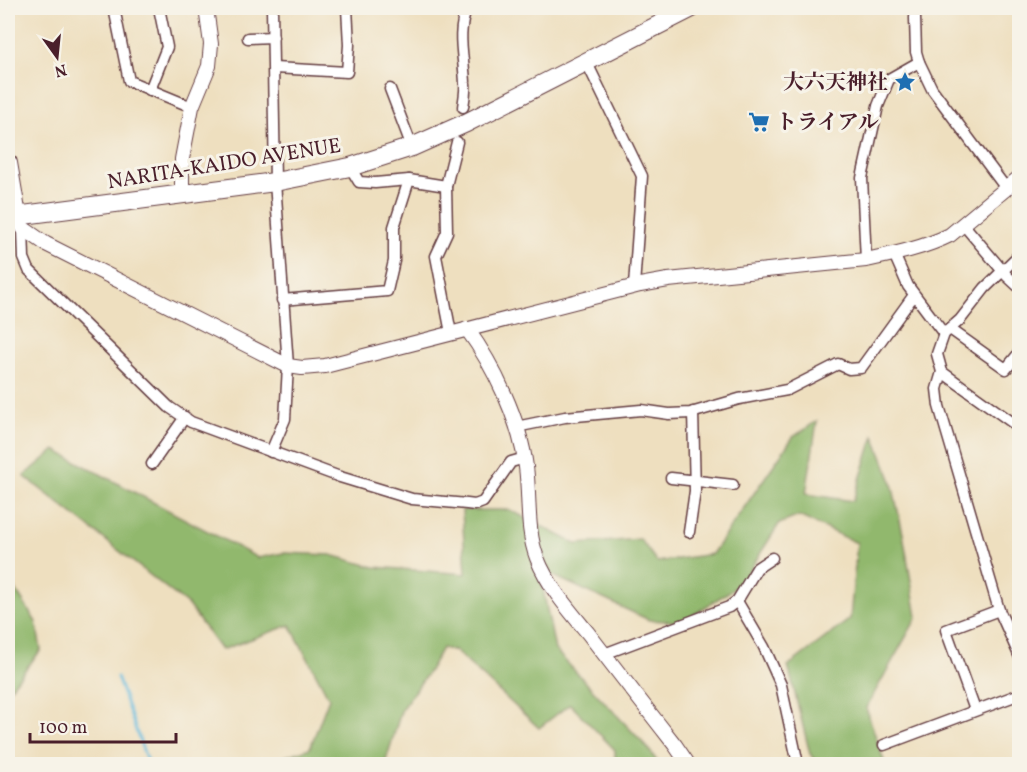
<svg xmlns="http://www.w3.org/2000/svg" width="1027" height="772" font-family="Vollkorn,'Noto Serif JP',serif">
	<style>
		.forest { fill: #91b86d; stroke: #6e6c4c; stroke-width: 1.5 }
		.lines { fill: none; stroke-linecap: round; stroke-linejoin: round }
		.stream { stroke: #5db8db; stroke-width: 3 }
		.minor-casing { stroke: #633c41; stroke-width: 13 }
		.tertiary-casing { stroke: #633c41; stroke-width: 16 }
		.primary-casing { stroke: #633c41; stroke-width: 20 }
		.trunk-casing { stroke: #633c41; stroke-width: 20 }
		.minor { stroke: #fff; stroke-width: 10 }
		.tertiary { stroke: #fff; stroke-width: 14 }
		.primary { stroke: #fff; stroke-width: 18 }
		.trunk { stroke: #fff; stroke-width: 18 }
		.labels { text-anchor: middle; stroke-width: 6; stroke-linejoin: round; paint-order: stroke }
		.poi-label { font-size: 21px; font-weight: bold; fill: #4a1f2b; stroke: #f7f3e8; text-anchor: end }
		.street-label { font-size: 21px; fill: #4a1f2b; stroke: #f7f3e8 }
	</style>
	<rect width="100%" height="100%" fill="#f7f3e8"/>
	<filter id="ink" filterUnits="userSpaceOnUse"><feTurbulence type="fractalNoise" baseFrequency=".0167" numOctaves="2"/><feDisplacementMap in="SourceGraphic" scale="12" xChannelSelector="R" yChannelSelector="G"/><feConvolveMatrix kernelMatrix="1 2 1 2 8 2 1 2 1" color-interpolation-filters="sRGB"/></filter>
	<filter id="wash" filterUnits="userSpaceOnUse"><feTurbulence type="fractalNoise" baseFrequency=".008" numOctaves="4" result="noise"/><feDisplacementMap in="SourceGraphic" scale="24" xChannelSelector="R" yChannelSelector="G"/><feGaussianBlur stdDeviation="1.35" result="paint"/><feColorMatrix in="noise" values="0 0 0 0 0 0 0 0 0 0 0 0 0 0 0 0 0 1.4 0 .05"/><feComposite in="paint" operator="in"/></filter>
	<g filter="url(#wash)">
		<rect width="100%" height="100%" fill="#eedfbf"/>
		<g class="forest">
			<path d="M817,421L806,494L853,501L874,436L891,479L903,534L917,617L866,708L885,764H820L810,754L788,666L850,619L857,543L799,516L779,524L741,584L682,622L649,620L539,569L555,650L647,747L659,764H615V750L570,704L539,728L455,651L442,648L427,674L402,708L385,764H271L272,761L310,748L329,698L290,625L221,650L188,605L24,476L55,450L258,558L283,553L331,555L374,567L466,574L462,510H510L576,544L640,539L657,562L712,554L793,437Z"/>
			<path d="M8,578L36,622L41,650L8,691V650L10,648L8,644Z"/>
		</g>
		<g class="lines">
			<path class="stream" d="M117,677L148,764"/>
		</g>
	</g>
	<g filter="url(#ink)">
		<g class="lines">
			<defs>
				<g id="minor">
					<path d="M114,8L129,81L192,107"/>
					<path d="M916,8L915,18L916,52L919,62L932,89L1005,187"/>
					<path d="M248,38L273,37"/>
					<path d="M586,61L642,176L634,286"/>
					<path d="M274,68L347,72L349,45L347,8"/>
					<path d="M390,89L412,147"/>
					<path d="M150,90L167,47L159,8"/>
					<path d="M463,107C464,99 466,91 465,83C464,57 456,33 467,8"/>
					<path d="M350,167L359,182L375,183L409,180L446,186"/>
					<path d="M963,224L1007,276L1020,288"/>
					<path d="M23,228L24,258L29,270L169,407L191,422L340,477L412,499L467,504L475,505L483,502L511,462L525,458"/>
					<path d="M894,254L908,286L944,334"/>
					<path d="M1020,254L985,288L960,320L944,334L937,354L942,372L1020,428"/>
					<path d="M866,260L862,178L878,106L889,79L919,62"/>
					<path d="M282,300L387,291L394,261V227L409,180"/>
					<path d="M950,329L1006,369L1020,352"/>
					<path d="M451,333L436,256L447,232L446,186L457,142"/>
					<path d="M942,372L937,389L939,406L999,610L1020,657"/>
					<path d="M516,427L565,417L641,410L669,414L691,413L739,399L787,390L838,364L849,369L861,368L914,295"/>
					<path d="M271,452L285,419L288,366L275,182L272,8"/>
					<path d="M152,464L185,417"/>
					<path d="M671,478L733,485"/>
					<path d="M689,532L695,491L693,412"/>
					<path d="M737,601L764,647L781,685L798,764"/>
					<path d="M604,654L729,607L737,601L757,568L772,558"/>
					<path d="M975,710L946,630L999,610"/>
					<path d="M884,745L1020,694"/>
				</g>
				<g id="tertiary">
					<path d="M182,193V159L192,107L209,66L211,44L206,8"/>
					<path d="M17,216L23,228L46,244L288,366L302,368L325,366L640,285L668,280L866,260C894,254 924,248 950,235L1020,177"/>
					<path d="M467,329C494,366 520,420 526,467C530,496 526,530 537,558C548,586 569,610 588,633C617,671 646,708 675,745L688,764"/>
				</g>
				<path id="primary" d="M8,163L17,216"/>
				<path id="trunk" d="M8,217L275,182L350,167L412,147L466,123L692,8"/>
			</defs>
			<use href="#minor" class="minor-casing"/>
			<use href="#tertiary" class="tertiary-casing"/>
			<use href="#primary" class="primary-casing"/>
			<use href="#trunk" class="trunk-casing"/>
			<use href="#minor" class="minor"/>
			<use href="#tertiary" class="tertiary"/>
			<use href="#primary" class="primary"/>
			<use href="#trunk" class="trunk"/>
		</g>
	</g>
	<defs>
		<symbol id="sight-bare" viewBox="-9 -9 18 18"><path d="M0-6L1.8-2.2L6-1.7L2.9 1.2L3.7 5.4L0 3.3L-3.7 5.4L-2.9 1.2L-6-1.7L-1.8-2.2Z" fill="#1f6fb2" stroke="#f7f3e8" stroke-width="2.5" paint-order="stroke"/></symbol>
		<symbol id="supermarket-bare" viewBox="-9 -9 18 18"><path d="M-6-5.5h2.5l.6 2H6L4.5 2H-2.5L-4.4-4H-6ZM-1.5 3.2a1.3 1.3 0 1 0 .1 0ZM3 3.2a1.3 1.3 0 1 0 .1 0Z" fill="#1f6fb2" stroke="#f7f3e8" stroke-width="2.5" paint-order="stroke"/></symbol>
	</defs>
	<g fill-rule="evenodd">
		<use href="#sight-bare" x="890" y="67" width="30" height="30"/>
		<use href="#supermarket-bare" x="744" y="107" width="30" height="30"/>
	</g>
	<g class="labels">
		<g class="poi-label">
			<text x="888" y="89">大六天神社</text>
			<text x="776" y="129" text-anchor="start">トライアル</text>
		</g>
		<g class="street-label">
			<text transform="translate(224 163) rotate(-9)" y="7">NARITA-KAIDO AVENUE</text>
		</g>
	</g>
	<rect width="1027" height="772" fill="none" stroke="#f7f3e8" stroke-width="30"/>
	<g transform="translate(57 57) rotate(165)" stroke="#f7f3e8" stroke-width="4.5" paint-order="stroke">
	<path d="M0-4.5L10 22L0 15L-10 22Z" fill="#4a1f2b"/>
	<text y="-9" font-size="16" font-weight="bold" text-anchor="middle" fill="#4a1f2b">N</text>
	</g>
	<path d="M30 733v9h146v-9" fill="none" stroke="#4a1f2b" stroke-width="3"/>
	<text x="39" y="733" font-size="18" fill="#4a1f2b" stroke="#f7f3e8" stroke-width="4.5" paint-order="stroke">100 m</text>
</svg>
